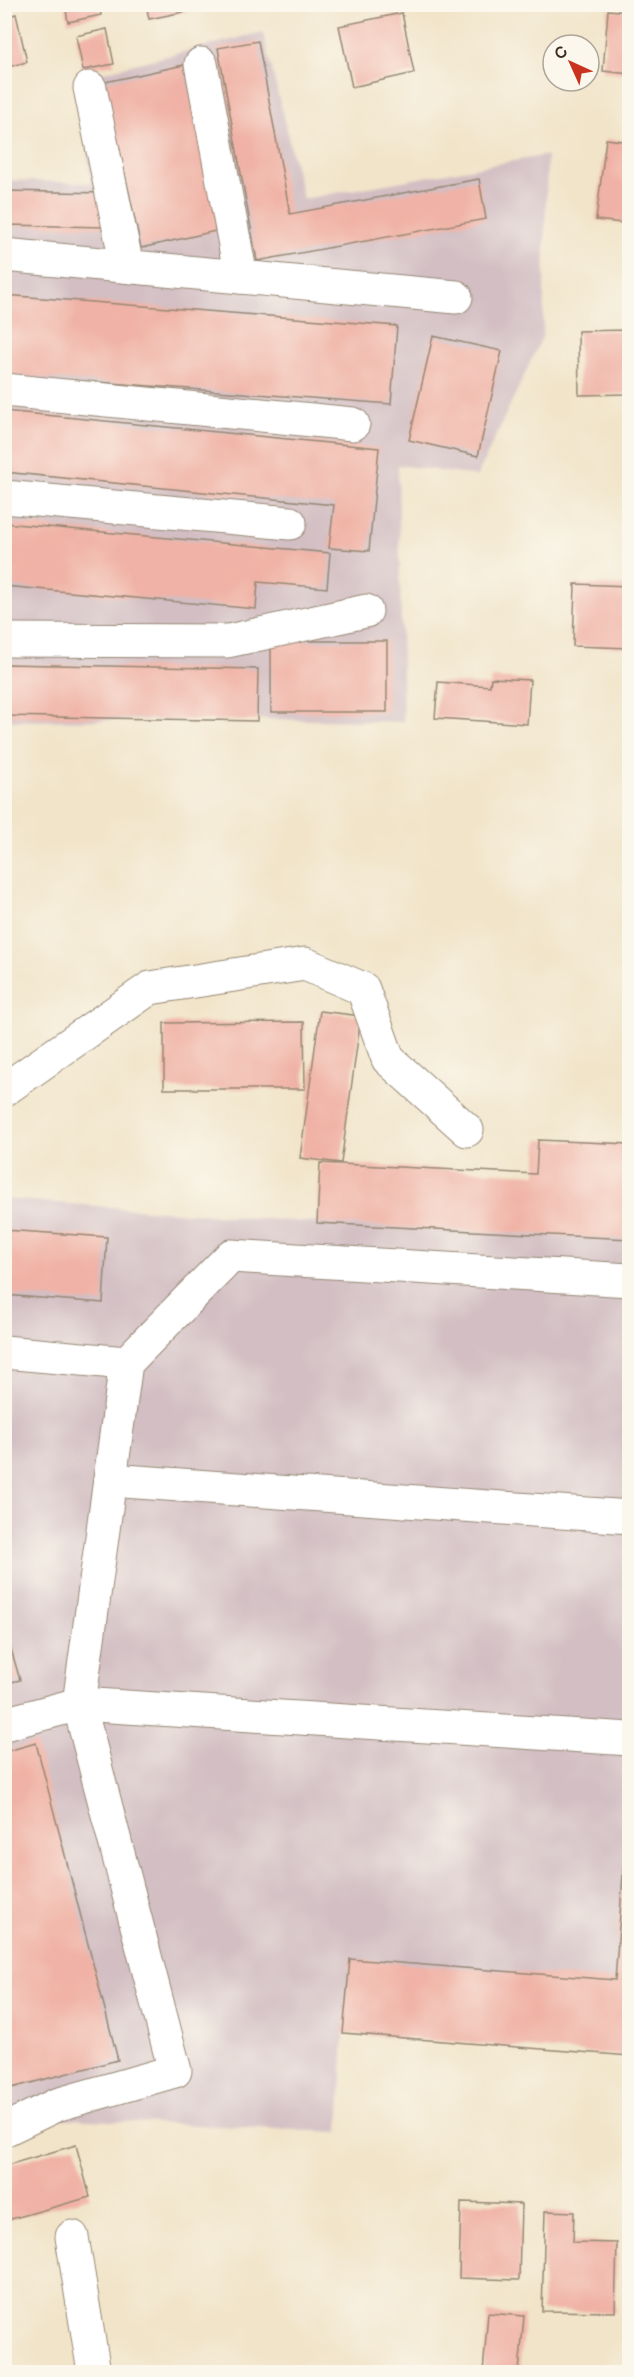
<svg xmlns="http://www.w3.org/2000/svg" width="634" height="2377" font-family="'Balsamiq Sans',sans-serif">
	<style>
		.industrial { fill: #d2bec3 }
		.building { fill: #f0b2a6 }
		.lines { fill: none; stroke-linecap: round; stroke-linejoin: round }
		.minor-casing { stroke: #968774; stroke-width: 35 }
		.minor { stroke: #fff; stroke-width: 33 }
	</style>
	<rect width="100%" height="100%" fill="#fbf7ec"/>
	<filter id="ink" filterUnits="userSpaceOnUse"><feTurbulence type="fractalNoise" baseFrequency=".0167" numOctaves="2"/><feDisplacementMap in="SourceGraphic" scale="12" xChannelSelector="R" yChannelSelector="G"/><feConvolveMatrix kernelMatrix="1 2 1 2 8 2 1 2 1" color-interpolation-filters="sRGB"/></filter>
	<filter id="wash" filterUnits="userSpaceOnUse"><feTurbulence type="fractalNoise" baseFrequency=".008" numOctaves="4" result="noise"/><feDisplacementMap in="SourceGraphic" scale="24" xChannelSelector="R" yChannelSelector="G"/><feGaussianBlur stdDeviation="1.35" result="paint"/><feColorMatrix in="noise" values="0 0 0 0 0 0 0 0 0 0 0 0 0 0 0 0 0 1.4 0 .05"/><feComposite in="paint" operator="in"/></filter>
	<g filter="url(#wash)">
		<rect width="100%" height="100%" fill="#f1e4c9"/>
		<g class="industrial">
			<path d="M263,32L303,199L547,155L543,335L477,476L398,465L403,722L267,719L5,721V180L91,183L79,78Z"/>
			<path d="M5,1199L317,1223L629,1239V2056L344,2033L339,2132L5,2116Z"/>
		</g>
		<g id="blocks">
			<g class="building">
				<path d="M65,4H99L101,15L68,22Z"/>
				<path d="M146,4H213V6L149,19Z"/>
				<path d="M608,10L630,12V74L603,71Z"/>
				<path d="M402,13L414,73L352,87L339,26Z"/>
				<path d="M16,14L27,62L4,68V17Z"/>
				<path d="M107,29L114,64L83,70L76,36Z"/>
				<path d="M258,41L290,214L479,179L486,219L257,261L218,48Z"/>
				<path d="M184,65L220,230L141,248L105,82Z"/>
				<path d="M606,139L630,142V224L596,220Z"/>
				<path d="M4,191L106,193V227L4,225Z"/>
				<path d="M4,295L397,326L391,404L4,375Z"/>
				<path d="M630,330V394L579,395L578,331Z"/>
				<path d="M433,336L502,351L478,456L409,440Z"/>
				<path d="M4,411L379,448L369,551L329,548L334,505L4,472Z"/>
				<path d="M4,523L330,553L327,588L258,582L256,609L4,586Z"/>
				<path d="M575,584L630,586V648L573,646Z"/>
				<rect x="271" y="641" width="116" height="71"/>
				<path d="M4,664L258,669L257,721L4,716Z"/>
				<path d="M491,678L530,680L527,724L435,718L438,682L490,686Z"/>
				<path d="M320,1011L361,1016L341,1163L300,1158Z"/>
				<path d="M304,1022L305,1089H164V1023Z"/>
				<path d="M538,1140L630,1144V1239L317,1223L320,1163L536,1174Z"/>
				<path d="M4,1230L107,1237L103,1303L4,1295Z"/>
				<path d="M4,1625L20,1680L4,1684Z"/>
				<path d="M36,1743L118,2060L4,2090V1752Z"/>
				<path d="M627,1822H630V2056L343,2033L350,1959L615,1980Z"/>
				<path d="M76,2145L90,2197L4,2221V2166Z"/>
				<path d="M461,2202L521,2204L519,2280L459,2278Z"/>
				<path d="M545,2211L574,2212L573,2242L617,2243L615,2312L542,2311Z"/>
				<path d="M488,2313L524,2316L519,2372H483Z"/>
			</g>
		</g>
	</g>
	<g filter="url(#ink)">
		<use href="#blocks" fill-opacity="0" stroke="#968774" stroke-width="1.5"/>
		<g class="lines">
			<defs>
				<g id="minor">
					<path d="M201,64L241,277"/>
					<path d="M90,88L127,266"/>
					<path d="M4,255L456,297"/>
					<path d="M4,390L353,424"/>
					<path d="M4,497L290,523"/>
					<path d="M4,640L228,641L366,611"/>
					<path d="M4,1090L150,988L305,964L363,989L388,1059L467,1130"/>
					<path d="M4,1352L126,1363"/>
					<path d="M110,1480L630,1517"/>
					<path d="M4,1724L79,1704L126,1363L231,1256L630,1280"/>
					<path d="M4,2130L56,2105L175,2071L79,1704L630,1739"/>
					<path d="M72,2237L94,2372"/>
				</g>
			</defs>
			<use href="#minor" class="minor-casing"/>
			<use href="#minor" class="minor"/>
		</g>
	</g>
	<rect width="634" height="2377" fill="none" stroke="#fbf7ec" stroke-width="24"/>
	<g transform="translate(571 63) rotate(315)"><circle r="28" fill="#fbf7ec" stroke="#aea59a" stroke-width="1.5"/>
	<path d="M0-4.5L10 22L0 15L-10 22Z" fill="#c8321e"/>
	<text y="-9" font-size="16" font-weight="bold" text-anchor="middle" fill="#3b2a1e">С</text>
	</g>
</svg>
